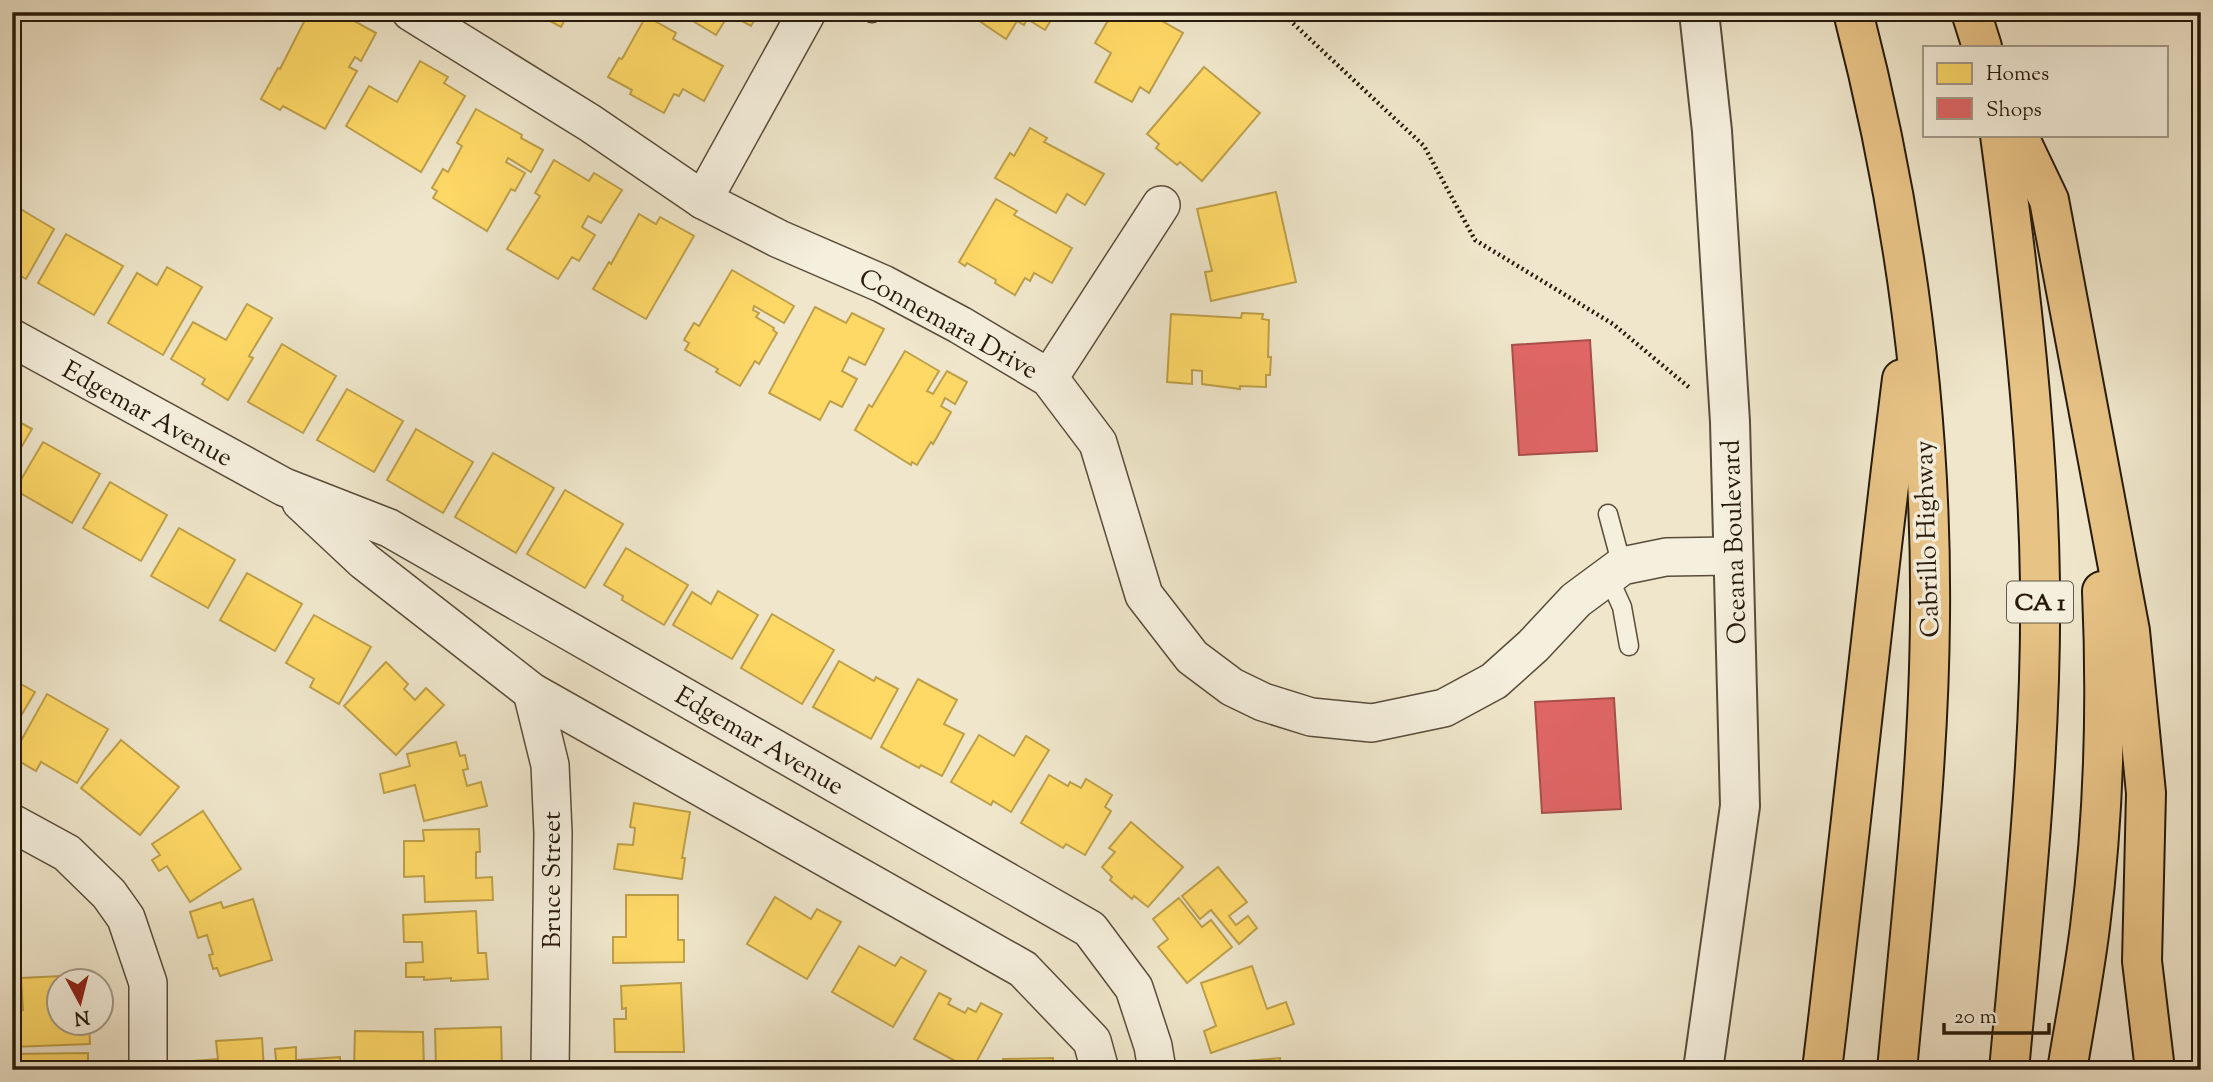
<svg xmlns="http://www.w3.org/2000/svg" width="2213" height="1082" font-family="'Sorts Mill Goudy',serif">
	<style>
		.homes { fill: #ffd966; stroke: #bea04a; stroke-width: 2 }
		.shops { fill: #e06666; stroke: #a84f4a; stroke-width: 2 }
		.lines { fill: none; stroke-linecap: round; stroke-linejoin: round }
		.service-casing { stroke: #594d3a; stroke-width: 21 }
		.minor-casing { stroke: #594d3a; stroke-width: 40 }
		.tertiary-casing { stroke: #594d3a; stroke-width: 42 }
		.motorway-casing { stroke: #271a0a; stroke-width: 42 }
		.path { stroke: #271a0a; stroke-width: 4.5; stroke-dasharray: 2 3.5; stroke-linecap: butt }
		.service { stroke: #f5efdd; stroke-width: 18 }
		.minor { stroke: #f5efdd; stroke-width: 37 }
		.tertiary { stroke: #f5efdd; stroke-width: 38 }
		.motorway { stroke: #e8c386; stroke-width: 38 }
		.labels { text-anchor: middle; stroke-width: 7; stroke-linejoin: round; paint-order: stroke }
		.shield { fill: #f5efdd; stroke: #655a49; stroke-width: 2 }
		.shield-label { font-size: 24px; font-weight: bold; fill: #271a0a }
		.street-label { font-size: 26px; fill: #271a0a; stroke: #f5efdd }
	</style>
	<rect width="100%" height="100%" fill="#efe6cb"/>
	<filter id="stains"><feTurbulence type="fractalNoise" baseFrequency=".00286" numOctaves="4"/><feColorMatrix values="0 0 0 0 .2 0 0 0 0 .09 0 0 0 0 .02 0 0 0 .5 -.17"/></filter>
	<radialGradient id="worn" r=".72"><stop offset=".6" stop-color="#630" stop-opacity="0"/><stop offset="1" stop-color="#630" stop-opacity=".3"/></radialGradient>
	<g class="homes">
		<path d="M309,12H338L376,33L361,61L355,57L349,67L357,71L325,129L283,106L280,110L261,99L278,68L280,69Z"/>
		<path d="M533,12H569L561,27Z"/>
		<path d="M678,12H759L751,26L729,14L716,35Z"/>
		<path d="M966,12H1056L1045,30L1027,19L1024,25L1017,21L1006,39Z"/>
		<path d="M1113,12H1146L1183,33L1149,93L1140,87L1132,102L1095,82L1111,53L1095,43Z"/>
		<path d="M646,16L676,33L673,39L723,66L704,101L683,89L679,96L674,94L664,113L630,94L632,90L608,77L619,58L622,59Z"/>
		<path d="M420,61L448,77L444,83L465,96L421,172L346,126L369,86L397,102Z"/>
		<path d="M1204,67L1260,113L1202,181L1180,162L1177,165L1156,148L1159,144L1147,134Z"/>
		<path d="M476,109L522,135L521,138L543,150L531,172L508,158L506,162L525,173L515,191L511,189L487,231L433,198L437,191L432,188L443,169L448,172L462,146L457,143Z"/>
		<path d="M1030,128L1047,138L1044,142L1104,174L1085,205L1067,194L1056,213L995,178L1010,153L1014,156Z"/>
		<path d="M554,160L589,181L594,173L622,190L601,223L588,216L582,227L595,235L579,261L572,257L558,279L507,249L540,196L535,193Z"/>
		<path d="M1276,192L1296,282L1211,301L1205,272L1212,271L1197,209Z"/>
		<path d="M996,199L1017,211L1014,215L1072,248L1052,283L1034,273L1030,281L1025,278L1015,295L995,283L996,280L967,263L965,266L959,262Z"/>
		<path d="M12,204L54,229L26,279L12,271Z"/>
		<path d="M639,214L656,224L660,217L694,236L646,319L593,289L609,262L611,264Z"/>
		<path d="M66,234L123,266L94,315L38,283Z"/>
		<path d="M167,267L202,287L163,355L108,323L137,273L157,285Z"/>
		<path d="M732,270L794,306L784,323L754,306L753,310L759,313L756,317L774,328L773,330L777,333L759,364L755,361L740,386L716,372L718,369L685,350L689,343L684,340L694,323L699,326Z"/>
		<path d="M247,304L272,318L249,356L253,358L228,400L202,384L205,379L171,359L193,322L226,340Z"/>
		<path d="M815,307L846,323L852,313L884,329L865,365L849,357L842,371L857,379L842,407L830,401L820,420L769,393Z"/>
		<path d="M1242,313L1263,314L1262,319L1269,320L1268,357H1271L1270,375H1266V387L1240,386V389L1202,384V371L1192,370V384L1167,382L1171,314L1241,318Z"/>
		<path d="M282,344L336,376L303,433L248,402Z"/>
		<path d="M905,351L939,371L927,391L933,394L947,371L967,382L955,404L945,398L941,406L951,412L933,444L931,442L917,465L912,462L911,465L855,430L869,405L872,407Z"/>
		<path d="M347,389L403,421L374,472L317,440Z"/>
		<path d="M12,418L32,429L12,463Z"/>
		<path d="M416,429L473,462L443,513L387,480Z"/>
		<path d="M43,442L100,474L72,523L15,490Z"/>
		<path d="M493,453L554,488L516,553L455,517Z"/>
		<path d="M110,482L167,515L141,561L83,528Z"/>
		<path d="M565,490L623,524L585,588L527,554Z"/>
		<path d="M179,528L235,560L208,608L151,576Z"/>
		<path d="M626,548L688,585L664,625L622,600L623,596L604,585Z"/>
		<path d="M247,573L302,604L275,651L220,620Z"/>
		<path d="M718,591L758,615L732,659L673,625L692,592L711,604Z"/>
		<path d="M772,614L834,650L802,704L741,668Z"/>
		<path d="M314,615L371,647L339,704L310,687L314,679L286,663Z"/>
		<path d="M839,661L874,681L876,677L898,689L871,739L813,707Z"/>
		<path d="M386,662L408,684L404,689L415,700L426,688L444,705L396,755L344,706Z"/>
		<path d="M12,679L35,692L12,731Z"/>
		<path d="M918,679L957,700L944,724L964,734L942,776L921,765L919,768L881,747Z"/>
		<path d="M47,694L108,729L77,783L41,762L36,771L12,757Z"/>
		<path d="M979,735L1014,756L1026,736L1049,750L1011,812L993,801L991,805L951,782Z"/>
		<path d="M121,740L179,787L140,835L81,788Z"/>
		<path d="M456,742L460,756L465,755L468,769L463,770L467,786L481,782L487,806L424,821L415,785L384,793L380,774L410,766L407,754Z"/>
		<path d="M1049,775L1068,786L1070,782L1081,788L1086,779L1112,795L1105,807L1111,811L1085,855L1066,844L1063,848L1021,823Z"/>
		<path d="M634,803L690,812L682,858H685L682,879L614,869L618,844L633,845L635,828L630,827Z"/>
		<path d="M203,811L241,869L190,902L167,866L159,871L152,860L160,855L152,844Z"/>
		<path d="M1131,822L1183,867L1148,907L1134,896L1132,899L1110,880L1112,877L1102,867L1115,852L1109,848Z"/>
		<path d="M479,829L480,852H476V878L492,877L493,900L425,902L424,876L404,877V841H424L423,830Z"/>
		<path d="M1218,867L1247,902L1229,916L1236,925L1248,916L1257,928L1239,944L1211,910L1200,919L1182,896Z"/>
		<path d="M626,895H678V940H684V962L613,963V937H626Z"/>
		<path d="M775,897L811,919L817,909L841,922L807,979L747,944Z"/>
		<path d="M1179,898L1202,927L1211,920L1232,947L1187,983L1158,947L1168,939L1153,919Z"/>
		<path d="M253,899L272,960L220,976L217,968L213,969L209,955L213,954L207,935L198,938L190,912L221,902L223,908Z"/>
		<path d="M476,911L478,953H486L488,979L451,981V978L424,980V977H406V963L423,962L422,942H404L403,915Z"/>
		<path d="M859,946L895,966L901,957L926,971L893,1027L832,992Z"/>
		<path d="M1252,966L1267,1009L1286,1002L1294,1024L1211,1053L1204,1031L1216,1026L1201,983Z"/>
		<path d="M82,975V981H60V1023H89L90,1044L12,1047V1011L23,1010L21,978Z"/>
		<path d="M681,983L684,1052H615L614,1019H626V1008L622,1009L621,986Z"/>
		<path d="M939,993L951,999L948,1004L965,1013L968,1008L976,1012L981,1003L1002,1014L972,1070L914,1039Z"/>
		<path d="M501,1027L502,1070H436L435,1029Z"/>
		<path d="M355,1031L423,1032L424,1070H354Z"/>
		<path d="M262,1038L264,1070H195L194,1061L218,1059L216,1041Z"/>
		<path d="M296,1047V1060L340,1057L341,1070H277L275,1049Z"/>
		<path d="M88,1053V1070H12V1054Z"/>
		<path d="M1053,1058V1070H1003V1059Z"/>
		<path d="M1280,1058L1281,1070H1212V1064Z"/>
	</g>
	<g class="shops">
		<path d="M1590,340L1597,451L1519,455L1512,345Z"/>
		<path d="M1614,698L1621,809L1542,813L1535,702Z"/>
	</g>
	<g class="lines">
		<defs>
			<g id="service">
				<path d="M871,12L872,13"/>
				<path d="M1608,514L1622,566"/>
				<path d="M1608,576L1622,607L1629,646"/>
			</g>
			<g id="minor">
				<path d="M411,12L590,123L703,200L779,239L883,284L960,325L1049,378L1098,443L1144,595L1192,657L1232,687L1263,702L1311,717L1372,723L1444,708L1494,681L1533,646L1576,600L1622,566L1666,557L1732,556"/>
				<path d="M703,200L807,12"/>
				<path d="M12,338L284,487L389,528L1090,929L1134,988L1153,1046L1157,1070"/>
				<path d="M1049,378L1161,205"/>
				<path d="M301,502L364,561L532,692L1023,969L1092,1041L1100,1070"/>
				<path d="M532,692L550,765L553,833L550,1070"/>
				<path d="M12,823L67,853L109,894L126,918L148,983V1070"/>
			</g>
			<path id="tertiary" d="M1699,12L1712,131L1730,422L1740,806L1703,1070"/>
			<g id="motorway">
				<path d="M1853,12C1904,209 1932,413 1930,616C1929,768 1911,919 1897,1070"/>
				<path d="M1971,12L1982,47"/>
				<path d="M2000,135C2020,284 2038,433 2040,583C2042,746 2024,908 2009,1070"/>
				<path d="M2018,135L2049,200L2130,631L2146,793L2142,961L2155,1070"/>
				<path d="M1822,1070C1850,840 1873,609 1902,379"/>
				<path d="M2067,1070C2075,1022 2084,975 2090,927C2104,816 2107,703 2102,591"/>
			</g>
		</defs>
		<use href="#service" class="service-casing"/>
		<use href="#minor" class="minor-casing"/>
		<use href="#tertiary" class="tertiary-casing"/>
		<use href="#motorway" class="motorway-casing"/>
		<path class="path" d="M1281,12L1424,146L1475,240L1613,324L1691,389"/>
		<use href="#service" class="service"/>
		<use href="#minor" class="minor"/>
		<use href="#tertiary" class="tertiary"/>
		<use href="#motorway" class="motorway"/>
	</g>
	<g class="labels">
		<rect class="shield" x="2007" y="581.5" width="66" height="41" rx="5"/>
		<g class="shield-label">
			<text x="2040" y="610">CA 1</text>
		</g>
		<g class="street-label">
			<text transform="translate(949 323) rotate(29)" y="9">Connemara Drive</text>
			<text transform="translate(148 413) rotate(29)" y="9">Edgemar Avenue</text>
			<text transform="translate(1926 539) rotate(-92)" y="9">Cabrillo Highway</text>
			<text transform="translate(1733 542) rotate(-92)" y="9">Oceana Boulevard</text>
			<text transform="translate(760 740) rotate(30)" y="9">Edgemar Avenue</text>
			<text transform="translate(551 880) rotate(-90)" y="9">Bruce Street</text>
		</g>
	</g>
	<rect width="2213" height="1082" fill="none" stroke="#efe6cb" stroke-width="42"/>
	<rect x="14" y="14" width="2185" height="1054" fill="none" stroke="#271a0a" stroke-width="3.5"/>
	<rect x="21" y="21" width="2171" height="1040" fill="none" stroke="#271a0a" stroke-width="2"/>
	<rect x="1923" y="46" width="245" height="91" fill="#f5efdd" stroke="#a39a89" stroke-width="2"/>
	<rect x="1937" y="63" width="35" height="21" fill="#ffd966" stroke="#a39a89" stroke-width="2"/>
	<text x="1986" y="80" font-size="21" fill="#271a0a">Homes</text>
	<rect x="1937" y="98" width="35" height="21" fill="#e06666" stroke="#a39a89" stroke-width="2"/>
	<text x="1986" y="116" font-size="21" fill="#271a0a">Shops</text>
	<g transform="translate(80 1002) rotate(173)"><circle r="33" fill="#f5efdd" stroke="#a39a89" stroke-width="2"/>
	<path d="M0-5L12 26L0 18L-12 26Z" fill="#8f2418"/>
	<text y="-10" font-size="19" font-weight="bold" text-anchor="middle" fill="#271a0a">N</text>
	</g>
	<path d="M1944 1023v10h105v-10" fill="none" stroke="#271a0a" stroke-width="3.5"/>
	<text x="1954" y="1023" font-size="21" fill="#271a0a" stroke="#f5efdd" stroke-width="5" paint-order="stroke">20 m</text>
	<rect width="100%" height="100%" filter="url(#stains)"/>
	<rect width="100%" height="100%" fill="url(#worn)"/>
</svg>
